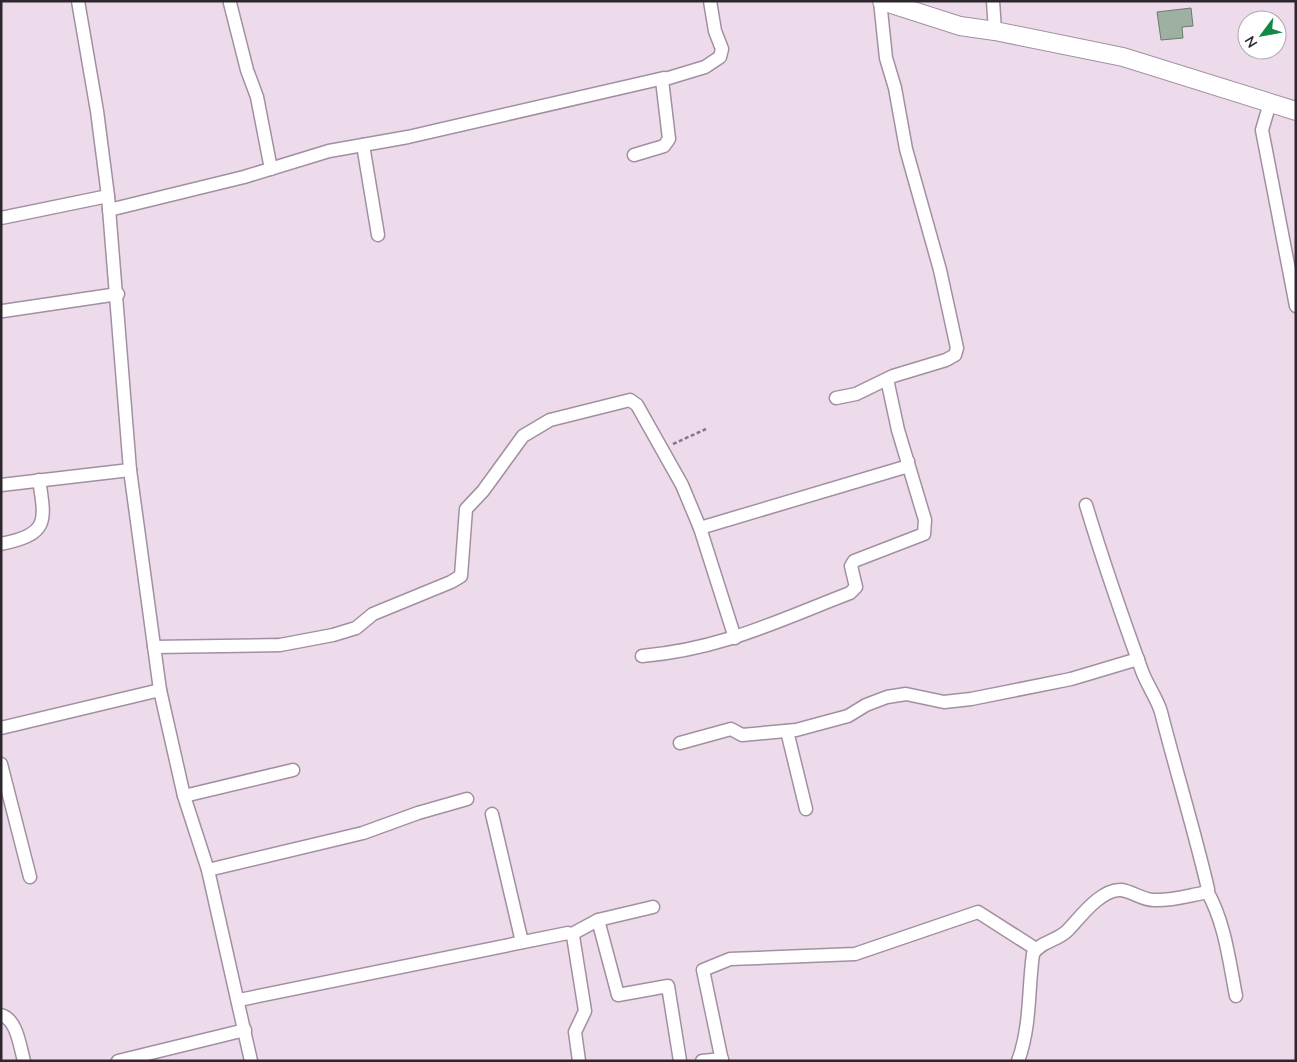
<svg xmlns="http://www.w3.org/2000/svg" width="1297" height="1062" font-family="Mulish,sans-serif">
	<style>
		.building { fill: #9db0a1; stroke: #6a7c6e }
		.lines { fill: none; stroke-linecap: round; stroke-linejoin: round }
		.street-casing { stroke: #a290a0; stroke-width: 15 }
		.secondary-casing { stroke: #a290a0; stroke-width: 20 }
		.path { stroke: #847883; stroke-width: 2.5; stroke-dasharray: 4 2.5; stroke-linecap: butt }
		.street { stroke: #fff; stroke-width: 12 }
		.secondary { stroke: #fff; stroke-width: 18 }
	</style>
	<rect width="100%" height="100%" fill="#eddbeb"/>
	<path class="building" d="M1191,8L1193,26L1182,27L1183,38L1161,40L1157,12Z"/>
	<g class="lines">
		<defs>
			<g id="street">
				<path d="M78,1L97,111L108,196L130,470L160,690L184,796L208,870L251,1061"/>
				<path d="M993,1L995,31"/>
				<path d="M230,3L247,70L257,97L271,169"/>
				<path d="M1270,103L1262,130L1296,306"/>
				<path d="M363,145L378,235"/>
				<path d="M634,155L664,146L669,139L662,80L705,67L720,57L722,49L715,31L710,1"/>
				<path d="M109,210L244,177L329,151L408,137L664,78"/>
				<path d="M1,218L108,196"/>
				<path d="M3,311L118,294"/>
				<path d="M836,398L856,394L893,376L946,360L955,355L957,348L940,270L906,149L895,88L886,58L880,1"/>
				<path d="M1,485L130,470"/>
				<path d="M700,528L905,467L908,461"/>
				<path d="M1,544C48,534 46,523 39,480"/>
				<path d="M154,647L280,645L333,635L356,628L373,614L451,582L461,576L466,509L483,491L523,436L550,420L630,400L637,405L682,485L700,528L735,638"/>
				<path d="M642,656C722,649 777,621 850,593L856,587L851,566L854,561L924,534L925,520L898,430L887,379"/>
				<path d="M1,728L160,690"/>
				<path d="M787,731L806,809"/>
				<path d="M680,743L731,729L742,735L796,730L848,716L866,705L887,697L906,694L944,702L971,699L1071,679L1138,659"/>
				<path d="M1,764L30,877"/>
				<path d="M184,796L293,770"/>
				<path d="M492,814L522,942"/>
				<path d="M208,870L363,833L418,813L467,799"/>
				<path d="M1207,891C1225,923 1229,960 1236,996"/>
				<path d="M598,920L618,995L668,986L680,1061"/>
				<path d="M572,934L598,920L653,907"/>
				<path d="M239,1000L568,933L573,936L585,1011L575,1032L579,1061"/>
				<path d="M1,1015C17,1019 20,1047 24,1061"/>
				<path d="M118,1061L245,1030"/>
				<path d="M702,1061L722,1059"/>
				<path d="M722,1061L703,970L730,959L855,954L978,912L1036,949"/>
				<path d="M1018,1061C1031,1026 1028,989 1033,954C1041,941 1057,941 1067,931C1079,919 1100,889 1121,890C1132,891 1142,900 1154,900C1170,901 1187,896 1203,893L1208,889C1194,829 1176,771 1161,712C1157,698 1147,685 1142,671C1122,616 1103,561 1086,505"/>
			</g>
			<path id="secondary" d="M882,1L960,26L995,31L1123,57L1296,111"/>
		</defs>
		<use href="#street" class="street-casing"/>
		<use href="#secondary" class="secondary-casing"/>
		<path class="path" d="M673,444L706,429"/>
		<use href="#street" class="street"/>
		<use href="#secondary" class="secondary"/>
	</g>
	<rect width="1297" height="1062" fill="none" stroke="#2d262c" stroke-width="5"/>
	<g transform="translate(1262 35) rotate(238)"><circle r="24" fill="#ffffff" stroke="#aba8ab"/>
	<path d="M0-4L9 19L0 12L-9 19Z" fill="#108a45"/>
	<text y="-8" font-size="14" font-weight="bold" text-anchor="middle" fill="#2d262c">N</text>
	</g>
</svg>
